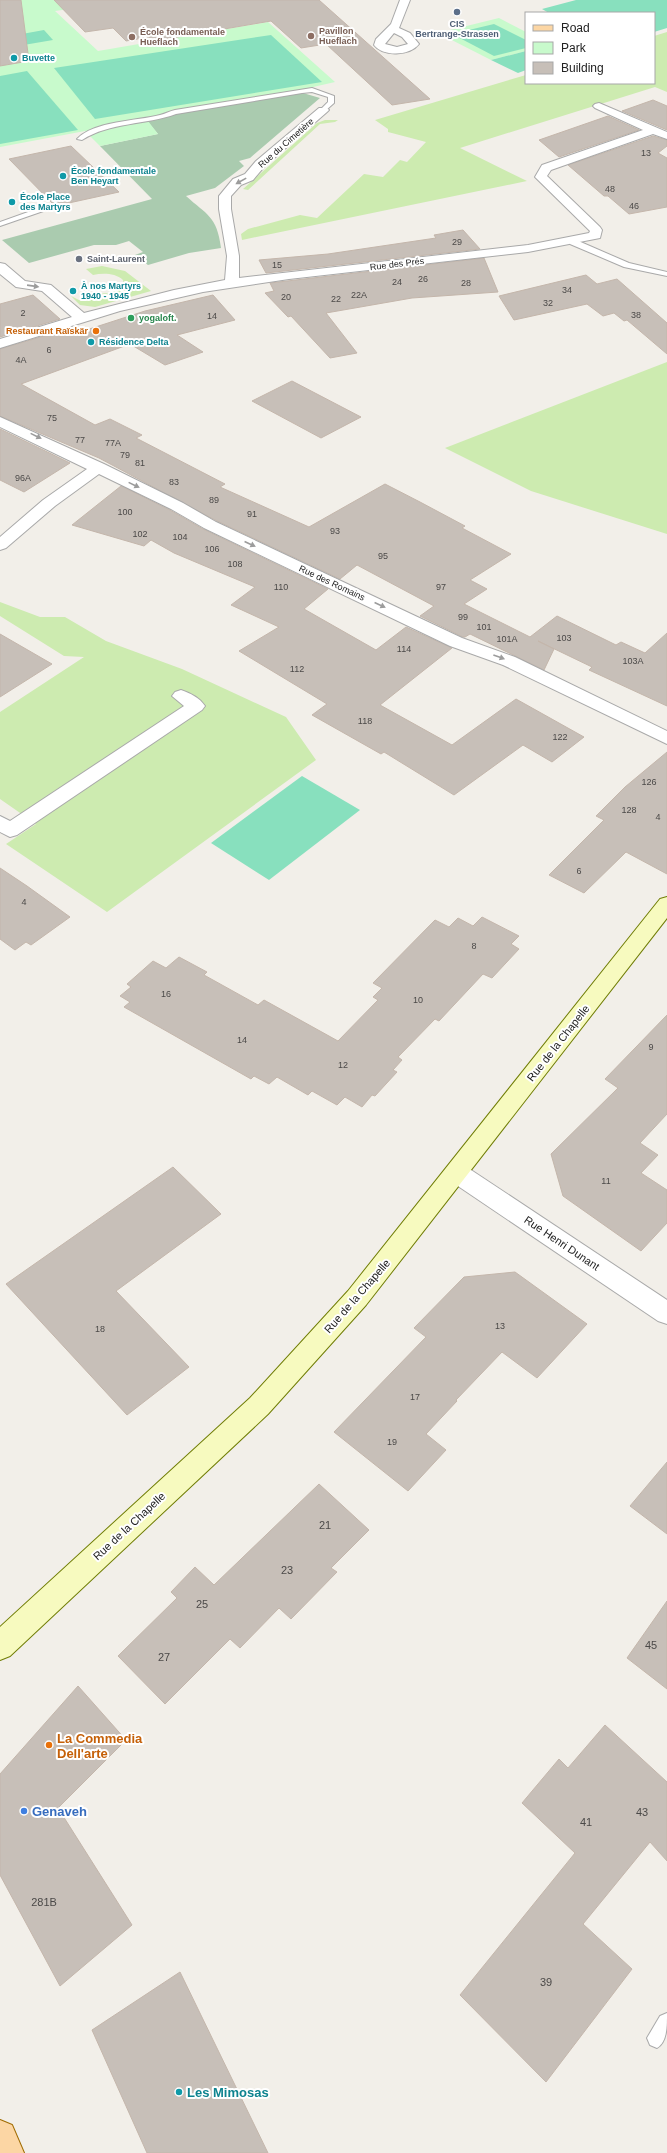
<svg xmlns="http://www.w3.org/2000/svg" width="667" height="2153" font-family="Arial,sans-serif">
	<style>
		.grass { fill: #cdebb0 }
		.cemetery { fill: #aacbaf }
		.park { fill: #c8facc }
		.pitch { fill: #88e0be }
		.building { fill: #c7bfb8; stroke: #c4b6ab }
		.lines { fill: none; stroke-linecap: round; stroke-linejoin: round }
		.lane-casing { stroke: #a9a9a9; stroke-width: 2 }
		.street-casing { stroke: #a9a9a9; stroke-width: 2 }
		.secondary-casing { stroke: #707d05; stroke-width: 2 }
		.primary-casing { stroke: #a06b00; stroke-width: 2 }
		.lane { fill: #fff; fill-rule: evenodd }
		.street { fill: #fff; fill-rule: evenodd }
		.secondary { fill: #f7fabf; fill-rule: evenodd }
		.primary { fill: #fcd6a4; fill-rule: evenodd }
		.oneway { fill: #9c9c9c }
		.service-dot { fill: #5c6f8a; stroke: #fff; stroke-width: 1.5 }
		.education-dot { fill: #8d6e63; stroke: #fff; stroke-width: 1.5 }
		.culture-dot { fill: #0f9aa8; stroke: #fff; stroke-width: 1.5 }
		.worship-dot { fill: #6b7280; stroke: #fff; stroke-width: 1.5 }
		.leisure-dot { fill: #2e9e5b; stroke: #fff; stroke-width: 1.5 }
		.food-dot { fill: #e8710a; stroke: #fff; stroke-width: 1.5 }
		.shop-dot { fill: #3f7fe0; stroke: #fff; stroke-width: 1.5 }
		.labels { text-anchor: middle; stroke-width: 4; stroke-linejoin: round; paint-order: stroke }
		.far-service-label { font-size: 9px; font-weight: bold; fill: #4e5e75; stroke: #fff }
		.far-education-label { font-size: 9px; font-weight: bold; fill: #785e54; stroke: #fff; text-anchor: start }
		.far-culture-label { font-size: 9px; font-weight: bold; fill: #0d838f; stroke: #fff; text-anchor: start }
		.far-street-label { font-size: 9px; fill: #222; stroke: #fff }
		.number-label { font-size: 9px; fill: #4b4948 }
		.far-worship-label { font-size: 9px; font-weight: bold; fill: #5b616d; stroke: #fff; text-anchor: start }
		.far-leisure-label { font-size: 9px; font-weight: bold; fill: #27864d; stroke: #fff; text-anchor: start }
		.far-food-label { font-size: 9px; font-weight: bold; fill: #c56008; stroke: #fff; text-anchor: end }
		.street-label { font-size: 11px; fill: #222; stroke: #fff }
		.near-number-label { font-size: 11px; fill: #4b4948 }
		.near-food-label { font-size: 13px; font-weight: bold; fill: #c56008; stroke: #fff; text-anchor: start }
		.near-shop-label { font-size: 13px; font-weight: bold; fill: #366cbe; stroke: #fff; text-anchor: start }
		.near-culture-label { font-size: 13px; font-weight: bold; fill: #0d838f; stroke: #fff; text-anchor: start }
	</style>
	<rect width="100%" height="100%" fill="#f2efe9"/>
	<g class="grass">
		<path d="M667,32V92L655,87L460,148L527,181L242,240L241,234L248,229L300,215L317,218L364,174L383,177L400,160L407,162L426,142L388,132V129L375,120L526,75V83H654V36Z"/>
		<path d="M325,120H338L335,122L320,124L248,190L243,189L317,123Z"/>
		<path d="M102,266L125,271L151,291L95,307L80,305L71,296L81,301L90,294L111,293L124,286L123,280C115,273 103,273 93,275L86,269Z"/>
		<path d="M667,362V534L531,491L445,448Z"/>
		<path d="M0,602L40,617H65L106,641L182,669L286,717L316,760L107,912L6,844L36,824L0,799V712L84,657L64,656L0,616Z"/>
	</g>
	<path class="cemetery" d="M303,93L320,98L250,158L239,161L244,166L215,188L186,196C207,215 217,216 221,248L189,253L148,265L135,255L143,252L129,241L116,245H94L29,263L2,240L152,199L100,146L158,134L147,121L164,118L177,113Z"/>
	<g class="park">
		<path d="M0,0H132L55,11L98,51L268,22L335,82L300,90L303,93L177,113L164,118L148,121L158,134L100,146L85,131L0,147Z"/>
		<path d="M499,18L526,32V51L491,60L438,33Z"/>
	</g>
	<g class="pitch">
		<path d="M576,0H667V28L654,32V13H549L542,9Z"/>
		<path d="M494,24L526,40V48L494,56L452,34Z"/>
		<path d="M44,30L53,40L6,48L0,38Z"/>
		<path d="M271,35L322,82L95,119L54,68Z"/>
		<path d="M526,51V70L518,73L491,60Z"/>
		<path d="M27,71L78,130L0,144V76Z"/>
		<path d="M302,776L360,810L269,880L211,843Z"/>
	</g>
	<g class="building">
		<path d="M0,0H21L29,61L0,66Z"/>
		<path d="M54,0H319L430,99L392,105L326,44L301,48L271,21L154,41L149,37L126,41L113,28L85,32Z"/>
		<path d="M653,100L667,106V130L622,111Z"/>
		<path d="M608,116L639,130L559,157L539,140Z"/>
		<path d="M653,136L667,140V146L658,153L667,158V207L629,214L608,196H604L568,165Z"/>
		<path d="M71,146L119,192L55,206L9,159Z"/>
		<path d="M463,230L480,249L266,273L259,260L328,254L436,238L434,235Z"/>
		<path d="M484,258L498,292L412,298L326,313L357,353L330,358L291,316L288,317L265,293L274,291L270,283Z"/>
		<path d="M586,275L597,284L617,279L667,323V354L627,320L624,321L614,313L603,316L587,304L514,320L499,296Z"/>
		<path d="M33,295L60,319L0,337V304Z"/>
		<path d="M213,295L235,320L177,335L203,352L165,365L130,344L21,384L95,425L110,419L142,435L136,438L225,484L220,487L309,527L385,484L420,502L465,526L462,528L511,554L470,580L487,589L464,604L530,637L557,616L616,645L621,642L645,653L667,633V706L589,670L592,667L538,641L554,649L544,670L470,634L465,637H463L420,616L434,606L357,565L340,579L217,521L99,458L0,416V349L71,328L77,333L145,311Z"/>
		<path d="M292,381L361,417L321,438L252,401Z"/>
		<path d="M0,429L70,463L24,492L0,480Z"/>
		<path d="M121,486L170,510L203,529L328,589L304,609L376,650L406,627L452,648L380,705L452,745L516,699L584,737L552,762L523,745L454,795L384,752L381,754L312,715L327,704L239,651L279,627L231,605L255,587L174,553L151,540L144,546L72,525Z"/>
		<path d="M0,634L52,664L0,697Z"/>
		<path d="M667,752V874L626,852L584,893L549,875L604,820L596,816L625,787Z"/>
		<path d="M0,868L27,886L70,917L31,945L26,942L15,950L0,939Z"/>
		<path d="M482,917L519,936L511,944L519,949L492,978L483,974L439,1021L435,1019L398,1057L402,1060L393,1070L397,1072L375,1096L372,1095L362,1107L345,1097L337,1105L312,1091L308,1095L277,1077L269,1084L254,1076L251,1079L124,1007L130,1002L120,996L131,987L127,984L153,961L166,968L179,957L207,972L204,975L258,1005L264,1000L338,1041L378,1000L373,997L382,988L373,983L435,920L449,927L458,918L473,926Z"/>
		<path d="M667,1015V1114L640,1143L658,1155L641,1173L667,1190V1223L641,1251L563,1196L551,1154L618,1088L605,1079Z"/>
		<path d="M173,1167L221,1214L116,1291L189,1367L127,1415L6,1284Z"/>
		<path d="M515,1272L587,1324L537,1378L502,1352L456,1400L457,1401L426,1434L446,1450L408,1491L334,1432L426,1337L414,1328L464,1277Z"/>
		<path d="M667,1462V1534L630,1506Z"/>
		<path d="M319,1484L369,1530L331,1568L337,1572L291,1619L279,1608L240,1648L230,1639L165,1704L118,1656L177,1598L171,1592L195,1567L214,1585Z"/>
		<path d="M667,1601V1689L627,1658Z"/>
		<path d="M78,1686L126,1740L58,1808L132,1925L60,1986L0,1875V1774Z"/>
		<path d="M605,1725L667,1782V1861L650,1842L583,1924L632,1969L546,2082L460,1995L575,1853L522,1803L559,1759L568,1768Z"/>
		<path d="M180,1972L268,2153H147L92,2030Z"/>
	</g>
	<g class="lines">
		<defs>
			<g id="lane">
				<path d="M312,88L334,96V103L325,111L320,110L328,102V97L312,92L302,93L176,114C146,125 110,122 82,140L77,139C94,121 137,121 160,115C165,114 170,111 175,110Z"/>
				<path d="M45,206L52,208L0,226V222Z"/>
				<path d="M570,240H576L629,263L667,272V276L624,267L570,244Z"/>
				<path d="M667,2013C667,2027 667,2042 657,2048L650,2045L647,2038L660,2016Z"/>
			</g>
			<g id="street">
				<path d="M400,0H410L399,28L410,33L419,44C410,56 383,57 374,45L376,39L391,24ZM394,33L402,37L408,44L397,47L385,44Z"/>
				<path d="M599,103L667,132V139L653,134L551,170L547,176L600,227L602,230L600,238L528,252L289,279L203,292L120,311L0,348V339L72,317L42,291L16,287L0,274V263L5,264L25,281L51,285L84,313L174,290L225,280L227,256L219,209V196L233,179L245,174L256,161L319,108H327L329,110L327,112L264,167L253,180L241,185L231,196V209L239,256V278L528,245L589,233L590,231L535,177L542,165L643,130L595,108L593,106L595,104Z"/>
				<path d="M0,417L104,464L183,503L216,522L462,638L515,657L667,731V744L503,665L450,646L204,528L171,509L99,474L55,506L6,548L0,550V537L43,500L87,469L0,427Z"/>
				<path d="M181,690C190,693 200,698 205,706L202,710L17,835L10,837L0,832V816L10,821L184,706L172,696L175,692Z"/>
				<path d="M457,1164L465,1166L667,1300V1324L658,1321L449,1180L445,1173L449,1166Z"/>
			</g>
			<path id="secondary" d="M667,897V918L366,1305L268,1414L10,1656L0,1660V1627L250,1398L348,1291L660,899Z"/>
			<path id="primary" d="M0,2120L12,2125L24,2153H0Z"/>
		</defs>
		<use href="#lane" class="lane-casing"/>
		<use href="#street" class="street-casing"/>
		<use href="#secondary" class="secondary-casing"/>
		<use href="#primary" class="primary-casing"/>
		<use href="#lane" class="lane"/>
		<use href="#street" class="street"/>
		<use href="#secondary" class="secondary"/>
		<use href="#primary" class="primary"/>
	</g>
	<defs><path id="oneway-solid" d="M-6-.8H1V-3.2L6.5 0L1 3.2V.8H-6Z"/></defs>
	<g class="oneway">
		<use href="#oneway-solid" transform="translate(241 181) rotate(151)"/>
		<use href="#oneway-solid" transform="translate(33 286) rotate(8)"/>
		<use href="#oneway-solid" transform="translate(36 436) rotate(26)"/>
		<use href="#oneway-solid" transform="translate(134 485) rotate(26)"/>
		<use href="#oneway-solid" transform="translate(250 544) rotate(25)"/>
		<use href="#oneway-solid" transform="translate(380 605) rotate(25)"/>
		<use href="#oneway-solid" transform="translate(499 657) rotate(20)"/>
	</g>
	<circle class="service-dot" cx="457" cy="12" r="4"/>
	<g class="education-dot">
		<circle cx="311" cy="36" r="4"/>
		<circle cx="132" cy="37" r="4"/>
	</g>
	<g class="culture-dot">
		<circle cx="14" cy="58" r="4"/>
		<circle cx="63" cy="176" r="4"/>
		<circle cx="12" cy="202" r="4"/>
		<circle cx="73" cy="291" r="4"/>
		<circle cx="91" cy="342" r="4"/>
		<circle cx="179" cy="2092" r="4"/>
	</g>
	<circle class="worship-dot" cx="79" cy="259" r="4"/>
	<circle class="leisure-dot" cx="131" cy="318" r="4"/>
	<g class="food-dot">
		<circle cx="96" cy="331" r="4"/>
		<circle cx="49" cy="1745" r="4"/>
	</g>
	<circle class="shop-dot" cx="24" cy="1811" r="4"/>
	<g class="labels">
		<g class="far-service-label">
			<text x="457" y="27">CIS<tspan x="457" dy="10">Bertrange-Strassen</tspan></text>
		</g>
		<g class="far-education-label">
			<text x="319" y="34">Pavillon<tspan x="319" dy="10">Hueflach</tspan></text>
			<text x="140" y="35">École fondamentale<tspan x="140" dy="10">Hueflach</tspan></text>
		</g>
		<g class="far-culture-label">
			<text x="22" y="61">Buvette</text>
			<text x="71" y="174">École fondamentale<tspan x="71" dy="10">Ben Heyart</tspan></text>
			<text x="20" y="200">École Place<tspan x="20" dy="10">des Martyrs</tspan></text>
			<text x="81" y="289">À nos Martyrs<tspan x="81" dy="10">1940 - 1945</tspan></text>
			<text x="99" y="345">Résidence Delta</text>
		</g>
		<g class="far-street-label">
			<text transform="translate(286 143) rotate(-41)" y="3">Rue du Cimetière</text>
			<text transform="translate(397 264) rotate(-7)" y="3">Rue des Prés</text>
			<text transform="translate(332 583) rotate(25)" y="3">Rue des Romains</text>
		</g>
		<g class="number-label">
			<text x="646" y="156">13</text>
			<text x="610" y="192">48</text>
			<text x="634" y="209">46</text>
			<text x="457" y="245">29</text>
			<text x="277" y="268">15</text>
			<text x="423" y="282">26</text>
			<text x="397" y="285">24</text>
			<text x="466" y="286">28</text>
			<text x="567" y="293">34</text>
			<text x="359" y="298">22A</text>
			<text x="286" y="300">20</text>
			<text x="336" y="302">22</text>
			<text x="548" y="306">32</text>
			<text x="23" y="316">2</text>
			<text x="636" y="318">38</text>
			<text x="212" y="319">14</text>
			<text x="49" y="353">6</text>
			<text x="21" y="363">4A</text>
			<text x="52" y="421">75</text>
			<text x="80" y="443">77</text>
			<text x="113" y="446">77A</text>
			<text x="125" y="458">79</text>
			<text x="140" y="466">81</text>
			<text x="23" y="481">96A</text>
			<text x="174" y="485">83</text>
			<text x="214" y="503">89</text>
			<text x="125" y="515">100</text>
			<text x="252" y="517">91</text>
			<text x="335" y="534">93</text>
			<text x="140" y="537">102</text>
			<text x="180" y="540">104</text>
			<text x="212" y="552">106</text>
			<text x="383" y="559">95</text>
			<text x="235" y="567">108</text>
			<text x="281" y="590">110</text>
			<text x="441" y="590">97</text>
			<text x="463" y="620">99</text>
			<text x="484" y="630">101</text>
			<text x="564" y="641">103</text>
			<text x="507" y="642">101A</text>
			<text x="404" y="652">114</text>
			<text x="633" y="664">103A</text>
			<text x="297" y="672">112</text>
			<text x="365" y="724">118</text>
			<text x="560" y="740">122</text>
			<text x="649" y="785">126</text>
			<text x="629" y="813">128</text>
			<text x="658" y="820">4</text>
			<text x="579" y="874">6</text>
			<text x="24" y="905">4</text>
			<text x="474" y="949">8</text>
			<text x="166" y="997">16</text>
			<text x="418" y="1003">10</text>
			<text x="242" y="1043">14</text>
			<text x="651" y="1050">9</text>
			<text x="343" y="1068">12</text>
			<text x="606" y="1184">11</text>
			<text x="500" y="1329">13</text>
			<text x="100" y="1332">18</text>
			<text x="415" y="1400">17</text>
			<text x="392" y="1445">19</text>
		</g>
		<g class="far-worship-label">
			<text x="87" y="262">Saint-Laurent</text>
		</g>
		<g class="far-leisure-label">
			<text x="139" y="321">yogaloft.</text>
		</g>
		<g class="far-food-label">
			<text x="88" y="334">Restaurant Raïskär</text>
		</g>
		<g class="street-label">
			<text transform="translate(558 1043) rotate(-52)" y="4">Rue de la Chapelle</text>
			<text transform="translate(562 1243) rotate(34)" y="4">Rue Henri Dunant</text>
			<text transform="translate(357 1296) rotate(-49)" y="4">Rue de la Chapelle</text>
			<text transform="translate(129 1526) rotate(-43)" y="4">Rue de la Chapelle</text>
		</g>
		<g class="near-number-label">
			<text x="325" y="1529">21</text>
			<text x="287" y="1574">23</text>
			<text x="202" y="1608">25</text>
			<text x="651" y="1649">45</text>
			<text x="164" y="1661">27</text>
			<text x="642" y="1816">43</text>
			<text x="586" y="1826">41</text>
			<text x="44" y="1906">281B</text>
			<text x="546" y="1986">39</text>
		</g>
		<g class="near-food-label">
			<text x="57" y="1743">La Commedia<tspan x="57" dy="15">Dell'arte</tspan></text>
		</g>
		<g class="near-shop-label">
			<text x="32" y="1816">Genaveh</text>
		</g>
		<g class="near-culture-label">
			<text x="187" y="2097">Les Mimosas</text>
		</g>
	</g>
	<rect x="525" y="12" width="130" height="72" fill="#ffffff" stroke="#a7a7a7"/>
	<rect x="533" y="25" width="20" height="6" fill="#fcd6a4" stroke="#a7a7a7"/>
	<text x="561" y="32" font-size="12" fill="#222222">Road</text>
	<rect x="533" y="42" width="20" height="12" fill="#c8facc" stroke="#a7a7a7"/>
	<text x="561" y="52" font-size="12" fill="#222222">Park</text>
	<rect x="533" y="62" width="20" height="12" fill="#c7bfb8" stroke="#a7a7a7"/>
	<text x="561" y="72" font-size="12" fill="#222222">Building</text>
</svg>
